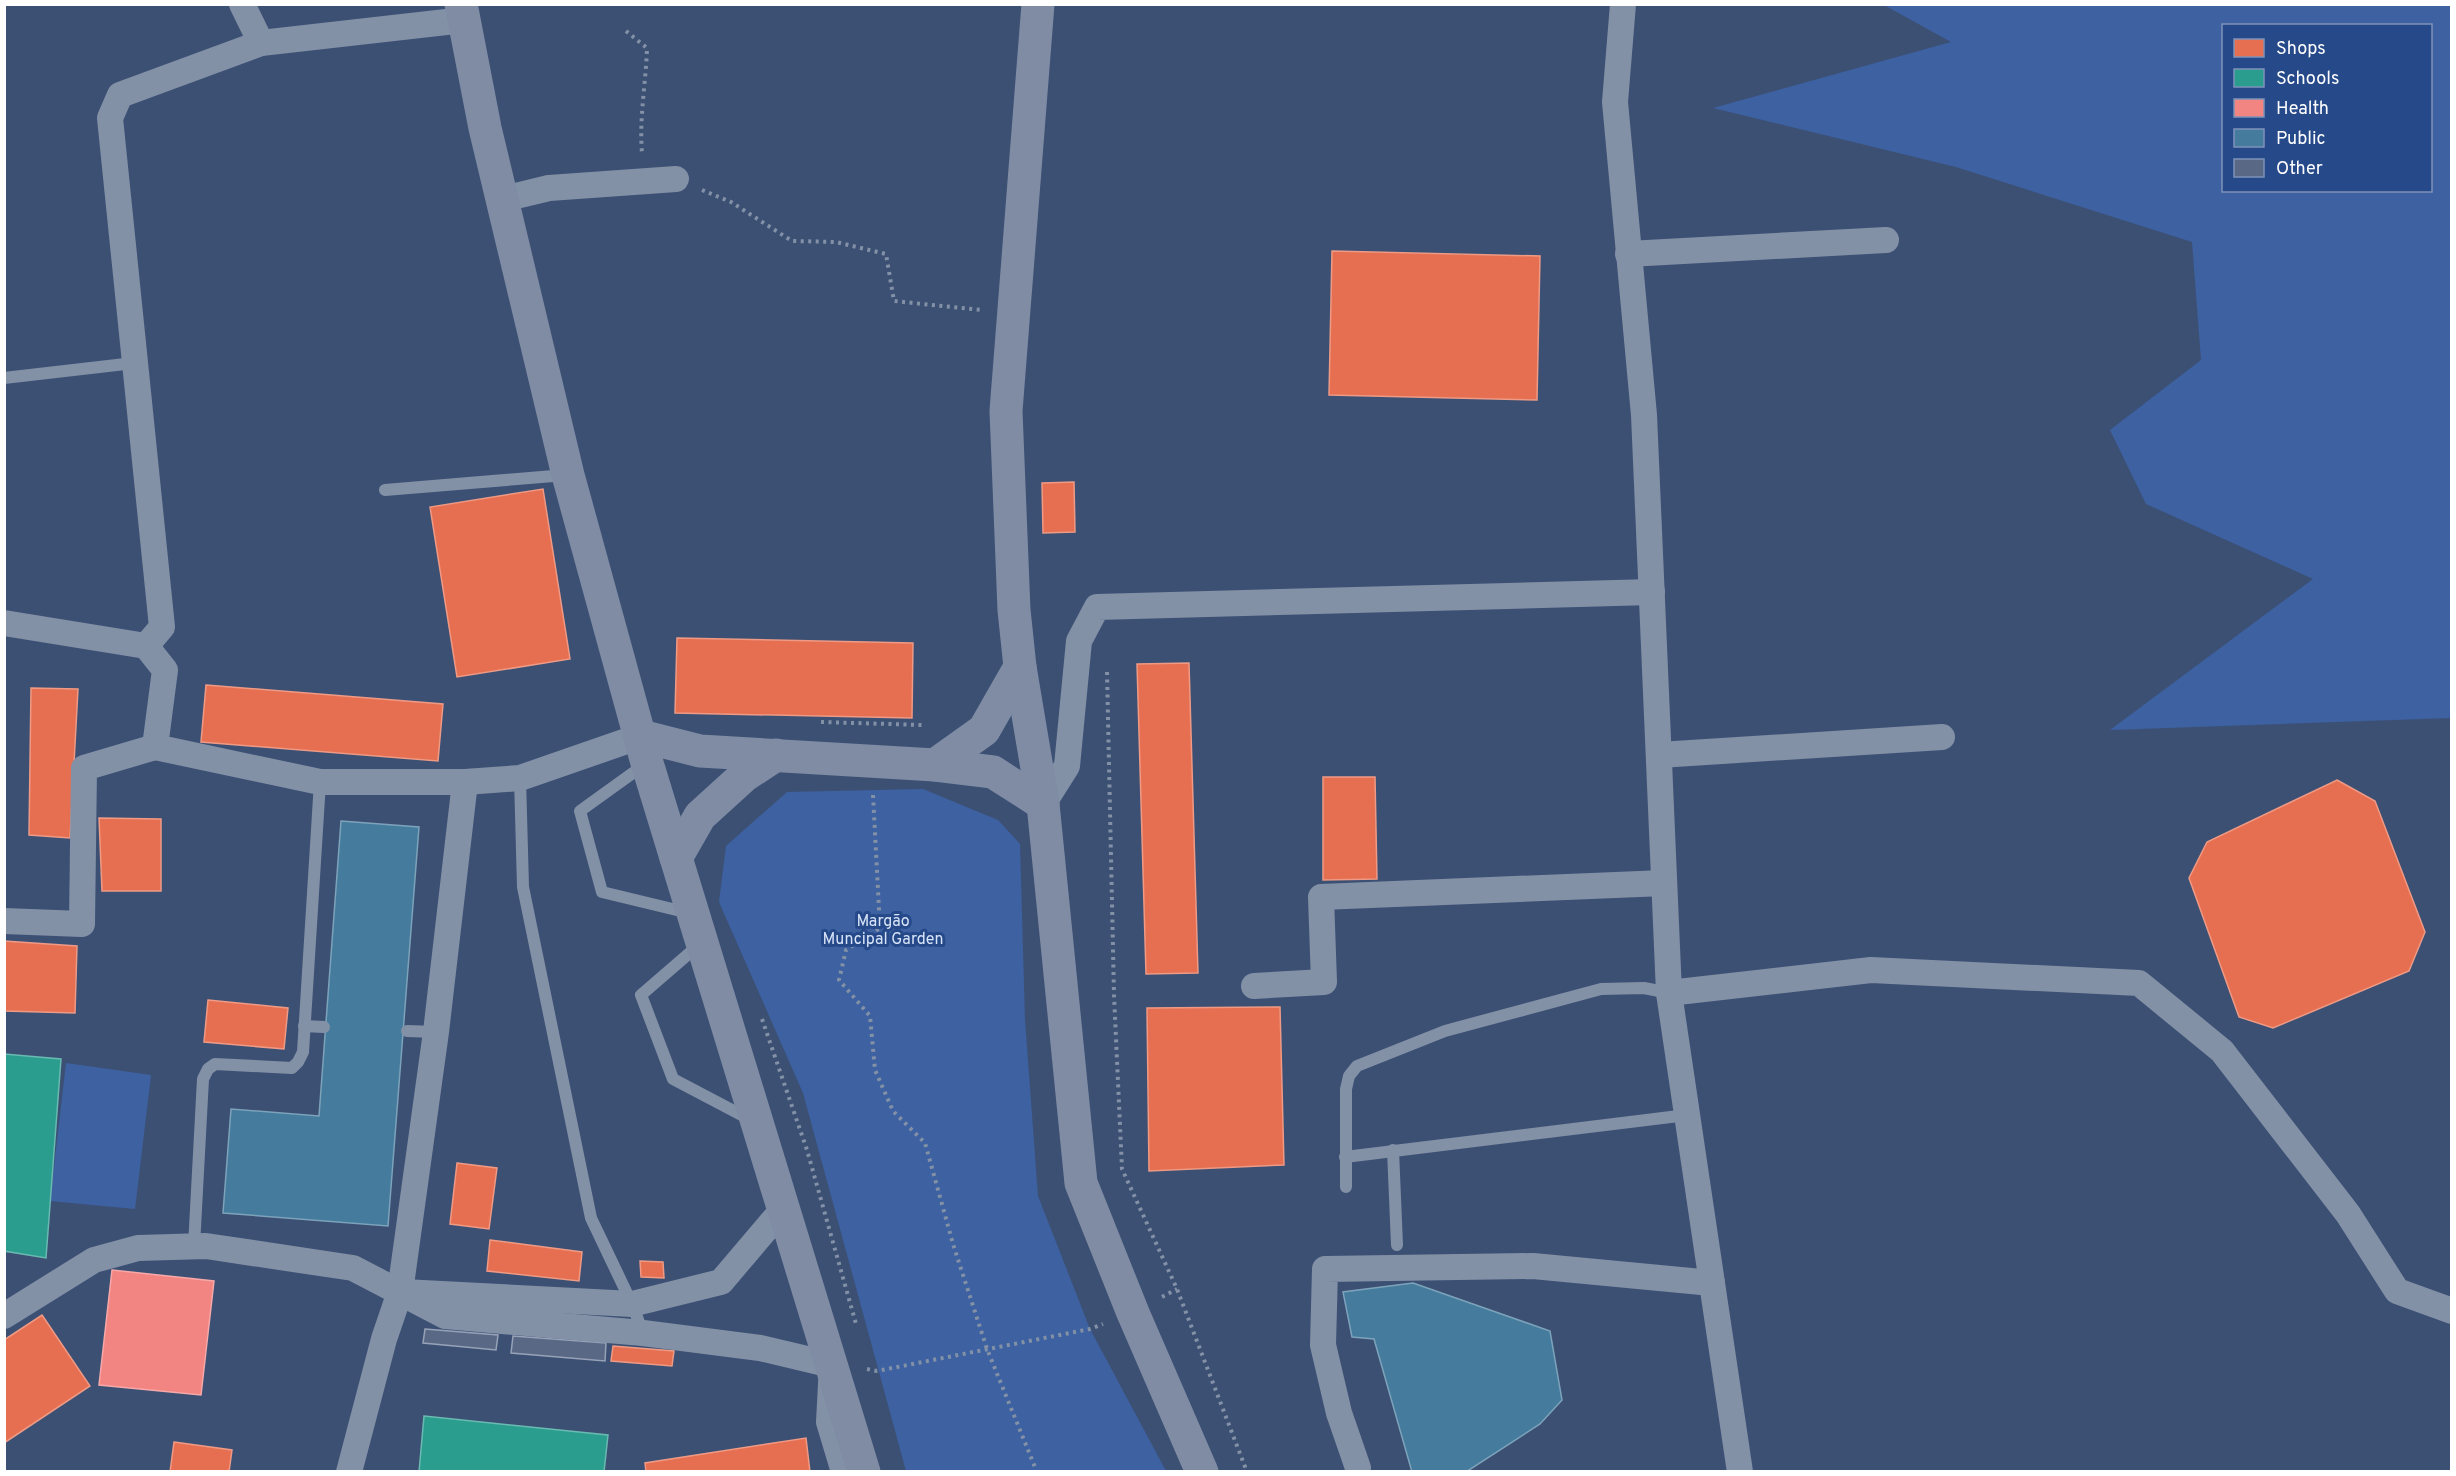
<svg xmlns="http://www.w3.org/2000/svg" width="2456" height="1476" font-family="Overpass,sans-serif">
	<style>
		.green { fill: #3d61a1; fill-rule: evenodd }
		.shops { fill: #e76f51; stroke: #ee9a85; stroke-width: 1.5 }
		.schools { fill: #2a9d8f; stroke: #6abab1; stroke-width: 1.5 }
		.health { fill: #f28482; stroke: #f6a9a8; stroke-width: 1.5 }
		.public { fill: #457b9d; stroke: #7da3ba; stroke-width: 1.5 }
		.building { fill: #596985; stroke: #97a2b7; stroke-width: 1.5 }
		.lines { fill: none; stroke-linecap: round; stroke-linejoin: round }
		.path { stroke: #8391a7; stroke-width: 4; stroke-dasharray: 3 4.5; stroke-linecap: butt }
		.lane { stroke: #8391a7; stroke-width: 12 }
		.street { stroke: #8391a7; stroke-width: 26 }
		.secondary { stroke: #7f8ca4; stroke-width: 33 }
		.labels { text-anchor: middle; stroke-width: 6; stroke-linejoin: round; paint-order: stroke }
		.park-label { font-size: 16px; fill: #d7e3f7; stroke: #26498a }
	</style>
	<rect width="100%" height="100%" fill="#3c5074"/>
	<g class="green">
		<path d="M1884,5H2451V718L2110,730L2313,579L2146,504L2110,430L2201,360L2192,242L1956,167L1713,108L1951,42ZM2224,26H2430V190H2224Z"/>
		<path d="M923,789L998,820L1020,844L1025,1020L1038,1196L1090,1329L1166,1471H906L803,1093L719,902L726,846L787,792Z"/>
		<path d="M66,1063L151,1075L135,1209L50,1201Z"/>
	</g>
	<g class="shops">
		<path d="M1332,251L1540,256L1537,400L1329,395Z"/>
		<path d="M1074,482L1075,532L1043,533L1042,483Z"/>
		<path d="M543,489L570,659L457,677L430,507Z"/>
		<path d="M677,638L913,643L912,718L675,713Z"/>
		<path d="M1189,663L1198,973L1146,974L1137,664Z"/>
		<path d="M206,685L443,704L438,761L201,742Z"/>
		<path d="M31,688L78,689L70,838L29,835Z"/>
		<path d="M1323,777H1375L1377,879L1323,880Z"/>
		<path d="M2337,780L2375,801L2425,932L2409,971L2273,1028L2239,1017L2189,878L2207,842Z"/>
		<path d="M99,818L161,819V891H102Z"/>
		<path d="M4,941L77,946L75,1013L4,1011Z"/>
		<path d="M208,1000L288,1008L284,1049L204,1042Z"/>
		<path d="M1280,1007L1284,1165L1149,1171L1147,1008Z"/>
		<path d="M457,1163L497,1168L489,1229L450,1224Z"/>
		<path d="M490,1240L582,1252L579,1281L487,1271Z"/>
		<path d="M640,1261L663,1262L664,1278L641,1277Z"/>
		<path d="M42,1315L90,1386L4,1443V1340Z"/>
		<path d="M613,1346L674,1351L672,1366L611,1361Z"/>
		<path d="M806,1438L810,1472H646L645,1463Z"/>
		<path d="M174,1442L232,1450L229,1472H170Z"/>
	</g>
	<g class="schools">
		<path d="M4,1054L61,1059L46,1258L4,1251Z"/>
		<path d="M424,1416L608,1435L604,1472H419Z"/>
	</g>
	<path class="health" d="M112,1270L214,1281L201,1395L99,1385Z"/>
	<g class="public">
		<path d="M341,821L419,827L388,1226L223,1213L231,1109L319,1116Z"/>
		<path d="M1413,1283L1550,1331L1562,1400L1540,1424L1466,1472H1412L1374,1339L1352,1337L1343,1292Z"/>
	</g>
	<g class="building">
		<path d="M425,1329L498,1335L496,1350L423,1343Z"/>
		<path d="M513,1336L606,1343L605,1361L511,1353Z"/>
	</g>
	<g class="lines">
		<g class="path">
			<path d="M626,31L647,48C646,83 639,117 642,153"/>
			<path d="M702,190L731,202L792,241L836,242L886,254L894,301L981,310"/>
			<path d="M1107,672L1114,995L1122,1169L1177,1289L1247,1472"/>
			<path d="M821,722L922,725"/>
			<path d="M873,795L880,928L846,950L839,980L870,1016L875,1070L893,1111L925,1143L953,1244L987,1349L1037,1472"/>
			<path d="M762,1019L807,1150L856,1324"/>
			<path d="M1162,1297L1177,1289"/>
			<path d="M867,1369L877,1371L1090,1329L1103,1324"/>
		</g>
		<g class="lane">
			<path d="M4,378L134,363"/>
			<path d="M385,490L566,475"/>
			<path d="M644,765L580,811L602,892L689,913"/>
			<path d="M520,778L523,887L591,1218L632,1304L643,1333"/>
			<path d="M700,944L641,995L673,1079L751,1120"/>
			<path d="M304,1026L324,1027"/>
			<path d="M407,1031L436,1032"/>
			<path d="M1393,1150L1397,1245"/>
			<path d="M1345,1157L1687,1115"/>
			<path d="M1346,1187V1089L1349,1076L1357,1066L1445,1031L1601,989L1644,988L1669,993"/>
			<path d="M194,1246L203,1079L208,1069L215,1064L292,1068L298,1062L303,1052L320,782"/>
		</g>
		<g class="street">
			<path d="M242,4L261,43"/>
			<path d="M1623,4L1615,102L1644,415L1669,993L1740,1472"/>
			<path d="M503,199L549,188L676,179"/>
			<path d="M1628,254L1886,240"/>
			<path d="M4,623L146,646L165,670L155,747L320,782H465L520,778L641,736"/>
			<path d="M146,646L162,627L110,118L120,95L261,43L464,20"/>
			<path d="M1659,755L1942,737"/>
			<path d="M1043,804L1067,766L1079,641L1097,607L1652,592"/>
			<path d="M4,921L82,924L84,768L155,747"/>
			<path d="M1254,986L1324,982L1321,897L1664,883"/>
			<path d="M1669,993L1871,970L2139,983L2222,1051L2348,1214L2397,1291L2452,1311"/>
			<path d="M403,1292L632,1304L721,1282L783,1209"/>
			<path d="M4,1316L94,1260L138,1248L206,1246L353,1268L445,1316L643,1333L760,1348L832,1365L829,1422L844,1472"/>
			<path d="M1358,1468L1339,1413L1323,1345L1325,1269L1533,1266L1712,1283"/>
			<path d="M349,1472L384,1339L400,1292L436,1032L465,782"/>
		</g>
		<g class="secondary">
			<path d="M461,4L485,128L568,475L647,763L864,1472"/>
			<path d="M1038,4L1006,411L1014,610L1020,667L1043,804L1081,1183L1133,1313L1202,1472"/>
			<path d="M641,736L700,751L935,765L993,772L1043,804"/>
			<path d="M935,765L984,730L1020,667"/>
			<path d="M676,858L700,816L744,776L776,755"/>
		</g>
	</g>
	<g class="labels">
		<g class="park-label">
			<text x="883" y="926">Margão<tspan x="883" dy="18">Muncipal Garden</tspan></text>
		</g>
	</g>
	<rect width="2456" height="1476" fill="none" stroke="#ffffff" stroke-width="12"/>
	<rect x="2222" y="24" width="210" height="168" fill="#26498a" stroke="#7d92b9" stroke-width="1.5"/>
	<rect x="2234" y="39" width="30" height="18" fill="#e76f51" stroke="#7d92b9" stroke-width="1.5"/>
	<text x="2276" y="54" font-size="18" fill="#ffffff">Shops</text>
	<rect x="2234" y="69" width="30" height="18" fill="#2a9d8f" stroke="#7d92b9" stroke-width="1.5"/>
	<text x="2276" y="84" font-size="18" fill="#ffffff">Schools</text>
	<rect x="2234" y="99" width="30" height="18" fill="#f28482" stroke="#7d92b9" stroke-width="1.5"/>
	<text x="2276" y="114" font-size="18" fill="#ffffff">Health</text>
	<rect x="2234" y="129" width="30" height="18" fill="#457b9d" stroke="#7d92b9" stroke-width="1.5"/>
	<text x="2276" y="144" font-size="18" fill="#ffffff">Public</text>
	<rect x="2234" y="159" width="30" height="18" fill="#596985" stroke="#7d92b9" stroke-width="1.5"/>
	<text x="2276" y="174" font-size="18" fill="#ffffff">Other</text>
</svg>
